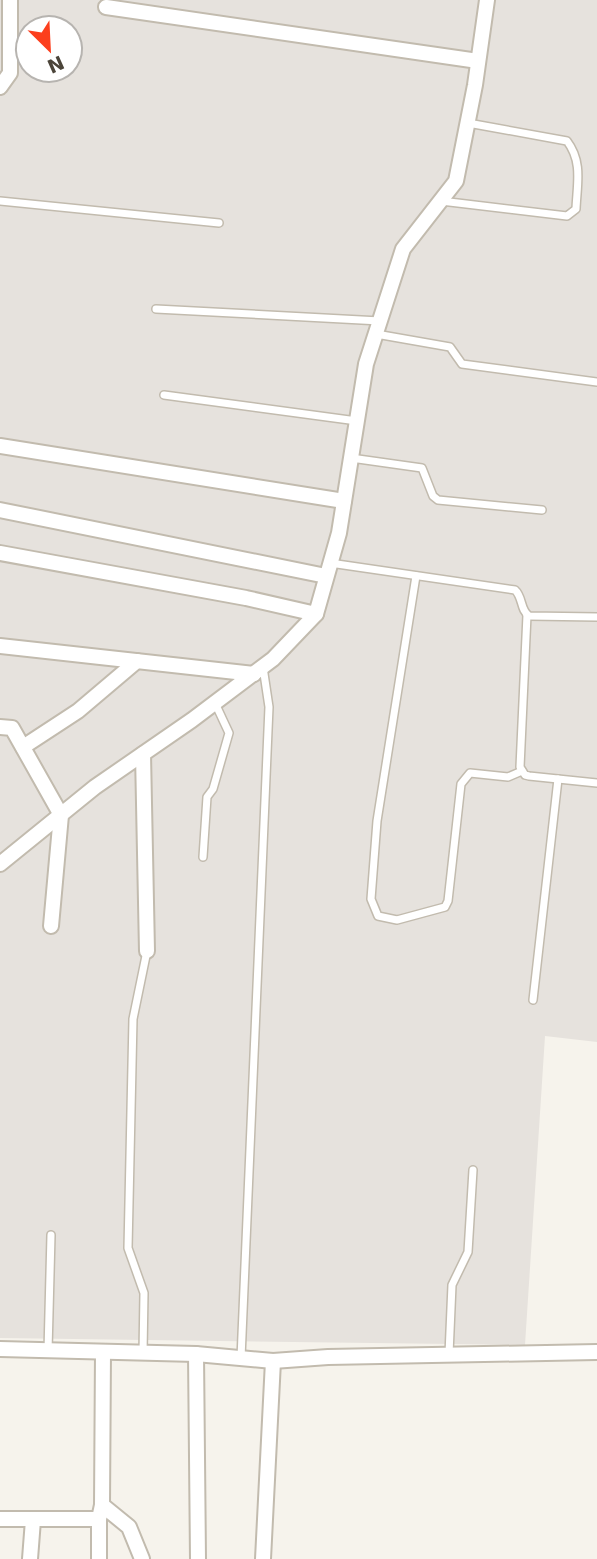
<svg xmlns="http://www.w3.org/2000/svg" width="597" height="1559" font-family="'DejaVu Sans',sans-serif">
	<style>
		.industrial { fill: #e6e2dd; fill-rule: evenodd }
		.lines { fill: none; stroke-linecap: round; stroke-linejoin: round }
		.service-casing { stroke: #c2bbae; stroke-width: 10 }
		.minor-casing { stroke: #c2bbae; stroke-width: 18 }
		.service { stroke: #fff; stroke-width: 7 }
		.minor { stroke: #fff; stroke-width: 14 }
	</style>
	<rect width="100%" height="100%" fill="#f6f3ec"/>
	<path class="industrial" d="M0,0H597V1042L545,1036L525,1345L0,1338ZM28,28H70V70H28Z"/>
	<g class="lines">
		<defs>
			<g id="service">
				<path d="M0,201L219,223"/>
				<path d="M441,201L567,216L576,209C577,184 583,162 567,141L468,123"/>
				<path d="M156,309L380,321"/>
				<path d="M376,334L450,347L462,364L597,382"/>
				<path d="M164,395L357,421"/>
				<path d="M351,458L422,468L433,496L438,500L542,510"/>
				<path d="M330,563L515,590C523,597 520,610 529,616L597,617"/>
				<path d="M416,576L377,821L371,899L378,916L397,920L445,907L448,901L461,784L470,773L508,777L522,771"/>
				<path d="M527,615L520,767L525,775L529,776L597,783"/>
				<path d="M203,857L207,797L213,789L229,733L215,703"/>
				<path d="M533,1000L558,779"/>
				<path d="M48,1351L51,1235"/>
				<path d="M143,1353L144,1293L128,1248L133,1019L147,951"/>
				<path d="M449,1354L452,1285L468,1252L473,1170"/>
				<path d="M241,1358L269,707L263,667"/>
			</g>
			<g id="minor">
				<path d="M106,7L478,61"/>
				<path d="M0,87L10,73V0"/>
				<path d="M0,446L344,501"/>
				<path d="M0,510L326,576"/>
				<path d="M0,553L246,598L316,614"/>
				<path d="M0,646L254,674"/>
				<path d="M0,727L12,728L61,815L51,926"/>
				<path d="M23,747L78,711L137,661"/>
				<path d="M143,754L147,951"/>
				<path d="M0,864L95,787L192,720L273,659L316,614L339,533L366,364L403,249L456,181L475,85L487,0"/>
				<path d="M0,1349L196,1354L273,1361L328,1357L597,1352"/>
				<path d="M196,1354L198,1559"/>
				<path d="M102,1505L129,1527L142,1559"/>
				<path d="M0,1519H99"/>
				<path d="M30,1559L33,1520"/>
				<path d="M99,1559V1519L102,1505L103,1352"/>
				<path d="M263,1559L273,1361"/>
			</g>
		</defs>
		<use href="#service" class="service-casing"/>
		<use href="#minor" class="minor-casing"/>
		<use href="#service" class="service"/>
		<use href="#minor" class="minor"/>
	</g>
	<g transform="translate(49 49) rotate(156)"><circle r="33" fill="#ffffff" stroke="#b7b4b0" stroke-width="2"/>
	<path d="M0-5L12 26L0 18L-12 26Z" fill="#fc3f1d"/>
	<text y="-10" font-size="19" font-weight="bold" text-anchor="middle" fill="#4b4439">N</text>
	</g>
</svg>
